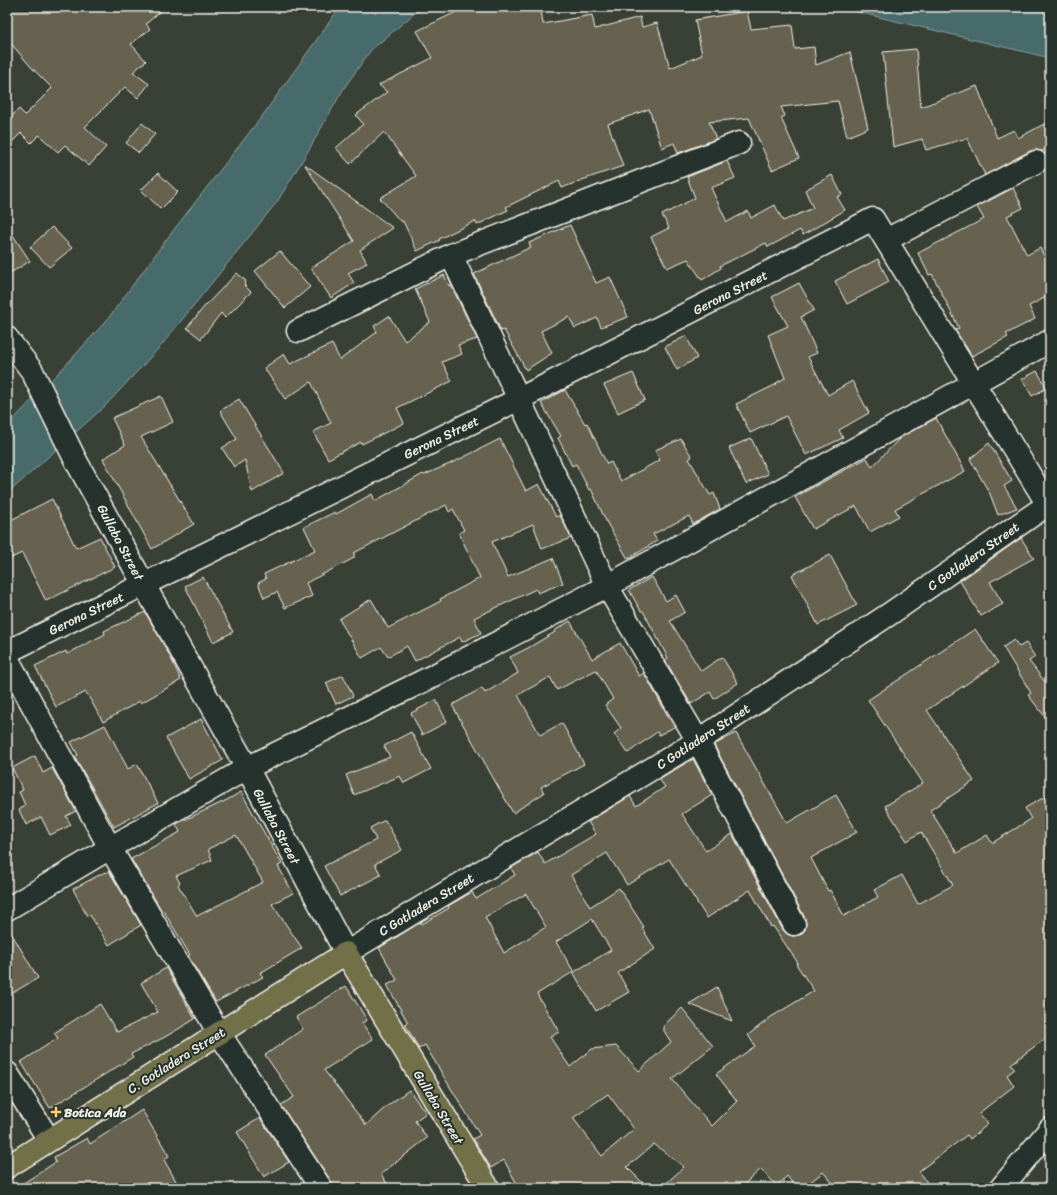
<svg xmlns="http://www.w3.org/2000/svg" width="1057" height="1195" font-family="Sriracha,sans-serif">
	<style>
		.water { fill: #466a6a; stroke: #8ca09c }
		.building { fill: #66624f; stroke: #f4f1e8; fill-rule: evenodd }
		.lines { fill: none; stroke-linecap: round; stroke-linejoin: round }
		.minor-casing { stroke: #f4f1e8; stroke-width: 25 }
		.major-casing { stroke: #f4f1e8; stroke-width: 25 }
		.minor { stroke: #26332d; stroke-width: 22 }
		.major { stroke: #71704a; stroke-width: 22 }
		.poi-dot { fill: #ffd166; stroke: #26332d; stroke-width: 1.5 }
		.labels { text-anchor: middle; stroke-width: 4; stroke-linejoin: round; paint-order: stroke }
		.street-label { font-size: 13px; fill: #f4f1e8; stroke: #26332d }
		.poi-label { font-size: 13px; font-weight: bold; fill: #f4f1e8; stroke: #26332d; text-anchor: start }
	</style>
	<rect width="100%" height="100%" fill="#394137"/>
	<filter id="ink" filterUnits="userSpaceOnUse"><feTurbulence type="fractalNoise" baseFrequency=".025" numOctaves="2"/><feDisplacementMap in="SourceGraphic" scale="8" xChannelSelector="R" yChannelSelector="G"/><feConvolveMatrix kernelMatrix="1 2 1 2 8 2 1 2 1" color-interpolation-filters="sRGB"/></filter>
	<g filter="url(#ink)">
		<g class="water">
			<path d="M340,7H426L415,13L371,50L344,88L307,153L277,202L160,347L105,406L7,494V426L64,367L107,320L169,236L263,115Z"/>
			<path d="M837,7H1050V58L1046,57Z"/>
		</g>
		<g class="building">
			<path d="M14,7H165L146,24L150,29L131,44L146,61L133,72L149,84L138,98L125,87L85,127L106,147L89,166L65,145L58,152L39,135L31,143L21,133L7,147V121L19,109L25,115L52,88L32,68L7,39V16Z"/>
			<path d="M455,7H534V11L541,10L543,24L592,15L595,29L640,17L642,27L657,23L670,68L702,55L695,20L747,11L751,29L792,25L795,49L814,47L816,65L850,52L868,128L847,137L838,101L781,107L785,116L781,118L799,158L772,170L749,118L709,122L716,139L678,153L674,143L662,148L649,109L608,124L623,166L582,180L562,188L559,181L506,207L508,210L477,225L475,221L439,239L440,240L417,251L403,221L401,222L380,198L416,176L384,132L350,164L336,148L363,124L356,115L387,92L379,85L432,58L417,31L456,12Z"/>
			<path d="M916,49L921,107L977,86L997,138L1014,130L1018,138L1050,121V148L1042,151L1036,150L1030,151L985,175L967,138L926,150L922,139L893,147L883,52Z"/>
			<path d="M142,123L155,134L139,153L126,143Z"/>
			<path d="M727,161L735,178L711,188L727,222L748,211L751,218L775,205L783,221L813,208L805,190L832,175L842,195L837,197L845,210L803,235L800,230L768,247L766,243L720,266L721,268L702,280L688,259L667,268L651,237L669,228L662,215L695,198L687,177Z"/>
			<path d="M305,165H306L393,228L360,250L367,263L348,273L354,283L331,298L311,268L354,241Z"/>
			<path d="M158,173L178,192L161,209L141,190Z"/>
			<path d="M1013,188L1023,208L1007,216L1027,255L1040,248L1050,267V295L1029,306L1035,319L1006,334L1008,337L972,356L955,330L959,328L932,274L929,275L918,253L984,219L977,207Z"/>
			<path d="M570,225L596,283L610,277L628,317L601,327L597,318L575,328L569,317L541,331L552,353L526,370L504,330L501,331L474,274L531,247L529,243Z"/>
			<path d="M7,226L30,261L7,275Z"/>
			<path d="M52,227L72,248L49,267L30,247Z"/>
			<path d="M280,251L310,287L285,308L255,271Z"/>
			<path d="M878,259L889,282L847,304L835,281Z"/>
			<path d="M237,273L246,281L244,285L251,292L225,318L221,313L201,339L187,328L204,307Z"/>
			<path d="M444,275L449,286L451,285L477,339L458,345L462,354L442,362L452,381L397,408L404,423L362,444L361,442L328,459L313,432L331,423L311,382L285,399L264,368L284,354L290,364L332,344L340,360L377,332L374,326L389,316L405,341L430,322L415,289Z"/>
			<path d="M799,283L814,310L801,317L817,353L808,357L828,395L852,381L869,413L839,430L843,438L806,455L786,416L750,433L736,404L777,384L776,383L785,378L768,335L788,326L772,297Z"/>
			<path d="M686,336L697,358L677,370L665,347Z"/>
			<path d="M1037,371L1047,388L1032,396L1022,379Z"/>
			<path d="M633,373L645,400L618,413L604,385Z"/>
			<path d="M565,390L585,424L587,423L607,464L611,462L621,481L660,460L655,450L681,439L692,457L689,459L710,495L714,493L720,509L693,524L689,516L653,534L657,541L628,559L607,523L591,489L589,490L576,464L572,466L558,438L561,436L541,403Z"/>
			<path d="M161,396L173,422L141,437L194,524L152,549L103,459L125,445L112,418Z"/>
			<path d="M239,399L284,473L252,492L245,460L234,467L222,448L237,439L220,411Z"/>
			<path d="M936,418L965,471L895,509L899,516L870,532L856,506L813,529L795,497L867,458L872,467L901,437Z"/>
			<path d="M751,438L768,474L746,484L729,448Z"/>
			<path d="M500,439L526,491L539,484L556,517L560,515L571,538L542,549L533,524L492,542L508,577L553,558L563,583L538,593L536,589L474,618L481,633L462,642L460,637L415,661L407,646L388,657L381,647L362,658L339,619L371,599L388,628L441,601L440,599L480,578L459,533L464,530L453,509L449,512L446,505L354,553V558L306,583L312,596L285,608L277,592L264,598L258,583L266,579L264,574L315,550L304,527L335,512L336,514L372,494L375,501L423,474L424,475L454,462Z"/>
			<path d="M989,443L1012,481L1004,486L1017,508L998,515L990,494L970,459Z"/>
			<path d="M52,499L76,548L100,537L115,567L46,601L22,553L7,560V522Z"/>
			<path d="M1021,538L1034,558L990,582L1003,604L981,616L960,581Z"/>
			<path d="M830,555L857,605L818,625L792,575Z"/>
			<path d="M203,577L233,632L213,642L185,586Z"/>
			<path d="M652,577L666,601L676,595L685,612L670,621L701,671L722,657L738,683L714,699L710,692L691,704L665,660L668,658L643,611H641L629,590Z"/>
			<path d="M145,612L170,656L181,680L141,703L140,701L103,722L86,692L56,707L35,666L66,651L67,654L105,634L104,631Z"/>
			<path d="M570,621L592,659L620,643L639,676L644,673L674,727L659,735L657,732L628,753L614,734L621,728L605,705L613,699L596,670L557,690L550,677L518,695L540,735L562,723L584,764L541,787L544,793L513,813L452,705L482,688L485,693L518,673L510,657L528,648L555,632L554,631Z"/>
			<path d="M975,629L998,663L927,710L974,781L930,810L957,853L987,835L992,843L1031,819L1025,808L1050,794V1035L1011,1064L1015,1069L1007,1075L1014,1086L979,1113L988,1124L970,1139L967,1135L919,1171L931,1188H837L823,1172L803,1188H796L787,1176L777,1186L761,1169L740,1188H661L684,1167L654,1144L627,1167L648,1188H519L504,1160L491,1168L473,1139L480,1135L450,1087L425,1045L419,1049L405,1024L408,1023L387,985L397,980L379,948L421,922L422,924L449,908L448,906L472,892L476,899L515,875L511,868L538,852L545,864L596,834L588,822L630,796L636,806L665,787L659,779L693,759L712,795L682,814L706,851L732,834L783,930L787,934L793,936L800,935L805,930L806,925L805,918L714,745L736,733L787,823L836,795L857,832L811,858L828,891L830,890L844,916L878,897L874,890L902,875L918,904L953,885L921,832L907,841L885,806L923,783L868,700ZM607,853L627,885L669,859L707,918L750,890L771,927L773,926L798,963L796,964L814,991L771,1017L748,1035L755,1046L716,1074L737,1101L712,1126L672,1079L713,1046L682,1008L664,1025V1031L671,1042L639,1071L616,1046L592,1049L570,1067L550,1037L559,1032L537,994L573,972L596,1011L629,992L618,973L655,949L642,928L644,927L619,888L590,907L571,875ZM526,894L546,927L504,953L485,917ZM592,919L611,950L574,972L556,942ZM608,1094L634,1129L602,1156L573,1118Z"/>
			<path d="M1014,640L1019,647L1026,643L1035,657L1029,661L1045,682L1050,678V723L1028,695L1031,693L1003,647Z"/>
			<path d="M343,675L353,696L336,704L326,683Z"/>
			<path d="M436,700L447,722L422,735L411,713Z"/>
			<path d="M201,719L223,760L189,779L166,738Z"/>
			<path d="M105,725L128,769L137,764L158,803L114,827L75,757L78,755L71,742Z"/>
			<path d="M411,732L431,769L404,783L400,776L354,795L346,775L390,757L384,746Z"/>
			<path d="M35,756L43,773L52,768L76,811L66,816L71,825L50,835L41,817L26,825L19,810L25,805L19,792L23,790L12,768Z"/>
			<path d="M241,792L282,864L278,866L293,893L272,904L302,948L260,973L263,977L216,1002L188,956L190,955L163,910L162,911L131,859L180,832L176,824L227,800ZM236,835L263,882L197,916L178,885L180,883L176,876L212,860L208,849Z"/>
			<path d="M385,820L402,850L375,864L381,875L340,896L324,866L376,840L370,828Z"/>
			<path d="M109,871L141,925L109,945L90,915L87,916L73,889L105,872L106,873Z"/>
			<path d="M7,926L38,978L7,996Z"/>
			<path d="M166,968L195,1019L165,1037L131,1054L133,1057L50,1108L21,1062L58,1038L54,1033L100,1004L117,1032L158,1012L141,983Z"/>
			<path d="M346,986L367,1020L362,1023L373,1039L324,1070L366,1125L387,1106L409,1090L426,1113L415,1121L427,1138L381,1174L390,1188H334L331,1181L281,1105L294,1097L265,1055L303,1029L296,1017Z"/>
			<path d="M717,987L732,1021L689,1004Z"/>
			<path d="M142,1110L169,1156L164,1160L180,1188H16L56,1162L54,1157L87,1138L90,1144Z"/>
			<path d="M260,1118L289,1162L264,1177L237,1132Z"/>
		</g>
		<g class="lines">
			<defs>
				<g id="minor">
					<path d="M886,240L1036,162"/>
					<path d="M451,255L607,586L698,741L794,924"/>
					<path d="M298,331L451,255L739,143"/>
					<path d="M7,338L32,371L75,459L144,585L247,768L346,953L698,741L891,613L1050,503"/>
					<path d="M7,652L519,399L873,219L1050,508"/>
					<path d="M7,658L110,848L219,1033L321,1188"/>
					<path d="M7,909L110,848L247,768L429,678L607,586L1050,341"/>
					<path d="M7,1073L49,1140"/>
					<path d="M1001,1188L1050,1129"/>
				</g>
				<path id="major" d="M7,1167L346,953L488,1188"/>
			</defs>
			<use href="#minor" class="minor-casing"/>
			<use href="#major" class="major-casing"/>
			<use href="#minor" class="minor"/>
			<use href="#major" class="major"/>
		</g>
	</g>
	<path class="poi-dot" d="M54 1106h4v4h4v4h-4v4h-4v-4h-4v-4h4z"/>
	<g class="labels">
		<g class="street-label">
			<text transform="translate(730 292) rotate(-27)" y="5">Gerona Street</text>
			<text transform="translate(441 437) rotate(-26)" y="5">Gerona Street</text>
			<text transform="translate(121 542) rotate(62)" y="5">Gullaba Street</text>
			<text transform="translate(973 556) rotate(-35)" y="5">C Gotladera Street</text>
			<text transform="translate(86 613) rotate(-26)" y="5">Gerona Street</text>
			<text transform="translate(703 736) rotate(-33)" y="5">C Gotladera Street</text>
			<text transform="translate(277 826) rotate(62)" y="5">Gullaba Street</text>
			<text transform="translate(426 904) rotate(-31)" y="5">C Gotladera Street</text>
			<text transform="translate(176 1060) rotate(-32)" y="5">C. Gotladera Street</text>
			<text transform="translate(439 1107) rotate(59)" y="5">Gullaba Street</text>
		</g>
		<g class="poi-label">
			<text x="64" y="1117">Botica Ada</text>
		</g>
	</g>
	<rect width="1057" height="1195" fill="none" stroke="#26332d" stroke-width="24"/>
	<rect x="12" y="12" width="1033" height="1171" fill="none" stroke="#f4f1e8" stroke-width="1.5" filter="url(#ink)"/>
</svg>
